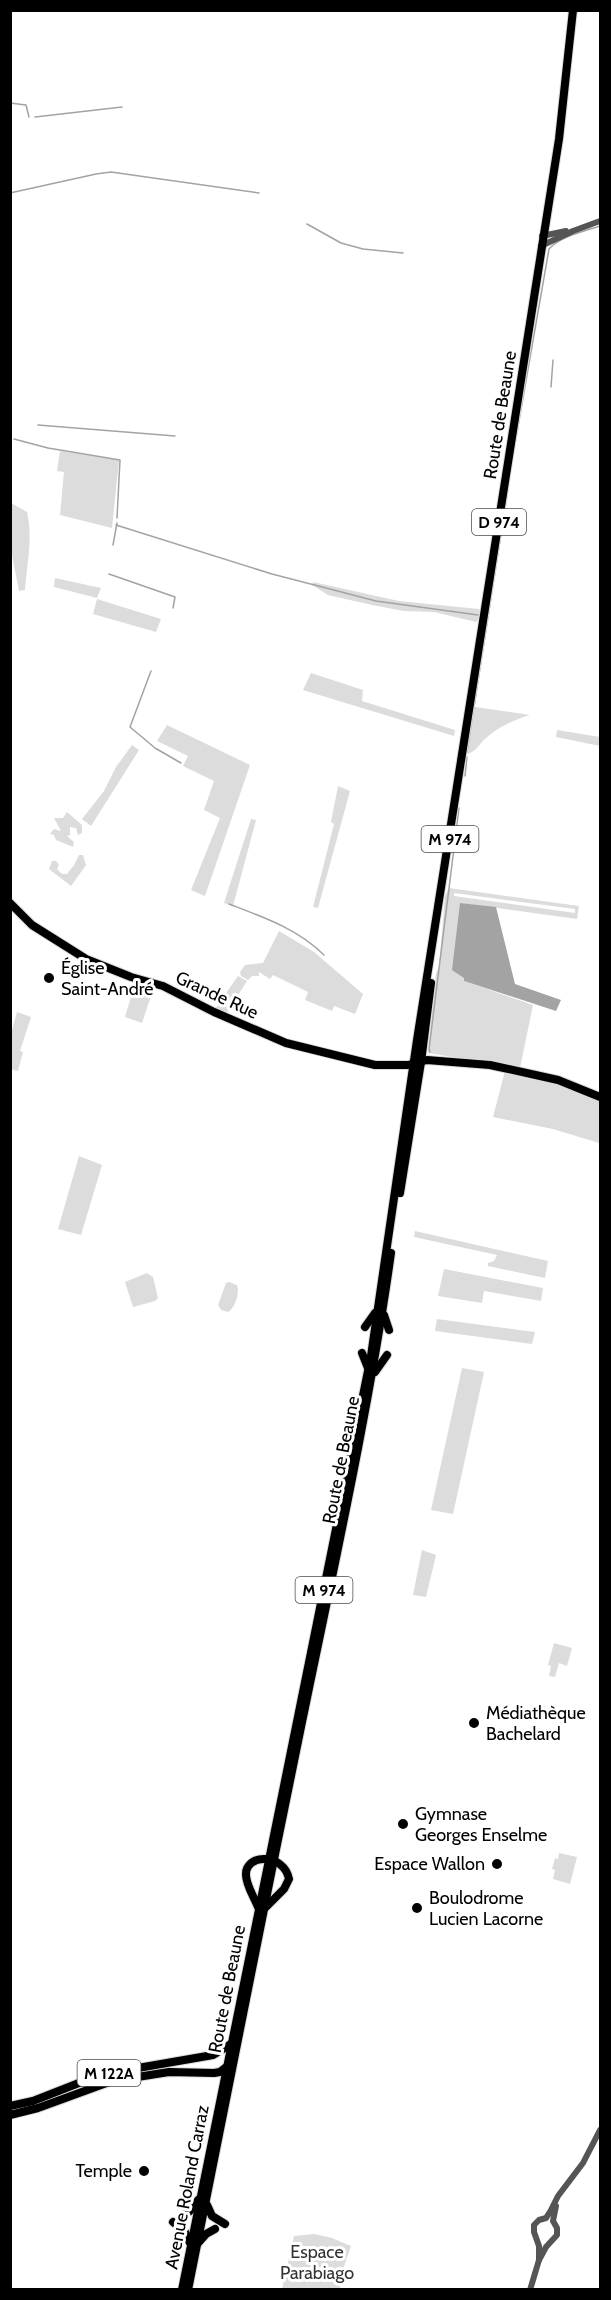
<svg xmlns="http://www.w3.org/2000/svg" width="611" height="2300" font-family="Cabin,sans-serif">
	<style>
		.green { fill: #dcdcdc; fill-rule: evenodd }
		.water { fill: #a3a3a3 }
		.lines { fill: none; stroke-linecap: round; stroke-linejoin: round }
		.stream { stroke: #a3a3a3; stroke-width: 1.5 }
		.major-casing { stroke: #dbdbdb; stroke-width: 10 }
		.minor { stroke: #555; stroke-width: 6 }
		.major { stroke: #000; stroke-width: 8 }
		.poi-dot { fill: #000; stroke: #fff; stroke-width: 2 }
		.labels { text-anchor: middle; stroke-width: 6; stroke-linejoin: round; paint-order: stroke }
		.shield { fill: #fff; stroke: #4c4c4c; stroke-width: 1.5 }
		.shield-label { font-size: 16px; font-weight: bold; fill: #000 }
		.street-label { font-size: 18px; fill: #000; stroke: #fff }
		.poi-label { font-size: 18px; fill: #000; stroke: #fff; text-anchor: start }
		.park-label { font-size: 18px; fill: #333; stroke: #fff }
	</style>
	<rect width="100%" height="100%" fill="#fff"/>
	<g class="green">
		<path d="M60,451L119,460L112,528L60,515L64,472L57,471Z"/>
		<path d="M11,503L27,512C33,537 27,564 25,590L19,591L11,550Z"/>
		<path d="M55,578L101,588L97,598L54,587Z"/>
		<path d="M313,582L399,601L479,609L481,612L480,618L476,622L434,612L404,611L372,605L328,595L312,585Z"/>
		<path d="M97,599L161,619L156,632L93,614Z"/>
		<path d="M311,673L363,690L362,701L455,730L454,736L303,690Z"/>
		<path d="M475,707L530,715C514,720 498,727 486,738C479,744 476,752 467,754Z"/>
		<path d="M167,725L250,765L205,896L191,890L220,818L204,810L214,781L183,766L188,756L157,741Z"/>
		<path d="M557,730L600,737V746L556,737Z"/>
		<path d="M132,745L139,750L91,826L82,819L104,791L116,767Z"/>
		<path d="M338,786L350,791L318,908L313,907L334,824L331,822Z"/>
		<path d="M67,812L82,825V833L78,835L76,828L70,827V835L67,836L74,842L73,847L56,840L54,835L50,834L54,829L61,831L54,818H63Z"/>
		<path d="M251,819L256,820L233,906L224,903Z"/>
		<path d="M79,855H83L86,865L71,886L49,869L52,861H56L59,865L57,869L62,874H67L74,865Z"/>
		<path d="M449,888L579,906L577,919L460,903L464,981L533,1005L520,1068L428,1053L436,973L439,967L445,896ZM454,893L575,909V913L454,896Z"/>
		<path d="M279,931L314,952L363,994L355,1014L334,1006L332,1011L305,1000L308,992L273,975L270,979L259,972V976H252L248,980L241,976L240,972L245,965L263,963Z"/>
		<path d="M238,976L247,981L226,1014L215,1009Z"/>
		<path d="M133,990L151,996L142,1023L125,1017Z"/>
		<path d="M17,1012L31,1017L20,1051L23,1052L18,1071L10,1069L11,1034Z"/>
		<path d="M505,1071L566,1086L600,1101L599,1143L553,1129L493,1117Z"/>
		<path d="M79,1156L102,1165L81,1235L58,1229Z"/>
		<path d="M415,1231L548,1261L545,1278L488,1266V1263L494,1261L497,1255L414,1237Z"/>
		<path d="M444,1269L543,1288L541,1301L484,1291L482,1303L438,1296Z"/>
		<path d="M147,1273L153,1277L158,1298L155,1301L133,1307L125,1282Z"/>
		<path d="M229,1282L237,1285C240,1293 235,1308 228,1312L221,1310L218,1305L226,1283Z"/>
		<path d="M437,1319L535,1332L532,1344L435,1331Z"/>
		<path d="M462,1368L484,1372L453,1514L431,1510Z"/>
		<path d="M422,1550L436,1555L426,1597L413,1595Z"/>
		<path d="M554,1643L572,1648L567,1666L559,1663L555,1677L549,1676L551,1666L548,1665Z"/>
		<path d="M559,1853L577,1857L570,1884L553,1879L555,1870L552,1869L555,1858L558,1859Z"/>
		<path d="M314,2234L332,2238L351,2246L341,2275L340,2289H282L294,2236Z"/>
	</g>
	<path class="water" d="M460,903L496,907L515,984L561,1000L556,1011L464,981V978L452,970Z"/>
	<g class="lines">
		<g class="stream">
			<path d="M10,103L26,105L29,117"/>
			<path d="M35,117L122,107"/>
			<path d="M10,193L96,174L111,172L259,193"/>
			<path d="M307,224L341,243L363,249L403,253"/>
			<path d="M551,387L553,360"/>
			<path d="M38,425L175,436"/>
			<path d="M14,439L48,448L120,460L117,518"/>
			<path d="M509,478L549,249C559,237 585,231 600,226"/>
			<path d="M116,525L272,574L326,588L376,601L478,615"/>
			<path d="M113,545L117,523"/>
			<path d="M109,574L175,597L173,608"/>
			<path d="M151,671L130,727L155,748L181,763"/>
			<path d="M467,752L508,489"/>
			<path d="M465,776L467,757"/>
			<path d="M229,904C263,917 298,929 324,955"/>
			<path d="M430,1052L429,1049L459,808"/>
		</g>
		<defs>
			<g id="major">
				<path d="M10,903L32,925L86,959L131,977L163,986L214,1012L286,1043L375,1065H408L427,1060L490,1065L558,1080L600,1097"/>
				<path d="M400,1193L421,1062L431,983"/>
				<path d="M384,1315L389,1330"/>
				<path d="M365,1327L375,1313"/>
				<path d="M362,1353L368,1368"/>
				<path d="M375,1372L387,1355"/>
				<path d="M258,1907C254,1897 246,1885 246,1875C245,1853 284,1853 289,1879L284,1889L266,1907"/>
				<path d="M10,2106L33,2101L84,2081L109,2073L213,2055L231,2044"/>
				<path d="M10,2115L38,2108L112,2081L169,2072L214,2073L220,2072L229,2065"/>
				<path d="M207,2205L212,2216L225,2224"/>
				<path d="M182,2216L190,2211L198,2200"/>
				<path d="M173,2222L185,2232L190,2243"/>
				<path d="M198,2243L206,2234L215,2229"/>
				<path d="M182,2290L371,1356L417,1040L559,139L573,10"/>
				<path d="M188,2290C226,2100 263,1911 302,1722C334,1566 369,1410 391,1253"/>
			</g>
		</defs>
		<use href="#major" class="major-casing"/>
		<g class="minor">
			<path d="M542,236L566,231"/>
			<path d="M541,246L573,231L600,221"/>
			<path d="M539,2260V2246L534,2232V2225L539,2220L546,2218L550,2212L558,2196L583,2163L600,2130"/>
			<path d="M530,2290L539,2260L546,2247L557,2235V2228L553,2221L556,2206"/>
		</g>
		<use href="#major" class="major"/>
	</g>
	<g class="poi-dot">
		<circle cx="49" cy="978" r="6"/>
		<circle cx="474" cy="1723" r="6"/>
		<circle cx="403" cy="1824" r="6"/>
		<circle cx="497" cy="1864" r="6"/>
		<circle cx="417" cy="1908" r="6"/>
		<circle cx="144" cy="2171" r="6"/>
	</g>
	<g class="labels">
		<g class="shield">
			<rect x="472" y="509" width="54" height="26" rx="4.5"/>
			<rect x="421.5" y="826" width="57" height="26" rx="4.5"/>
			<rect x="295.5" y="1577" width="57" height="26" rx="4.5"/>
			<rect x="77.5" y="2060" width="63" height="26" rx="4.5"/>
		</g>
		<g class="shield-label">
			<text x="499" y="528">D 974</text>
			<text x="450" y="845">M 974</text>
			<text x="324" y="1596">M 974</text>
			<text x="109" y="2079">M 122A</text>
		</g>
		<g class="street-label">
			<text transform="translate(500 415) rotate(-81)" y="6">Route de Beaune</text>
			<text transform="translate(217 995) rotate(25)" y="6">Grande Rue</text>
			<text transform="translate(341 1460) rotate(-79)" y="6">Route de Beaune</text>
			<text transform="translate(227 1989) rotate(-79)" y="6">Route de Beaune</text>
			<text transform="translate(187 2187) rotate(-79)" y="6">Avenue Roland Carraz</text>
		</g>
		<g class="poi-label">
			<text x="61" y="974">Église<tspan x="61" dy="21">Saint-André</tspan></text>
			<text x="486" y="1719">Médiathèque<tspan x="486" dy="21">Bachelard</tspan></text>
			<text x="415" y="1820">Gymnase<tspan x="415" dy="21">Georges Enselme</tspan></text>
			<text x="485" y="1870" text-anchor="end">Espace Wallon</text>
			<text x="429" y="1904">Boulodrome<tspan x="429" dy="21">Lucien Lacorne</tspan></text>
			<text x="132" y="2177" text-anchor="end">Temple</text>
		</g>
		<g class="park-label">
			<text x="317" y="2258">Espace<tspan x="317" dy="21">Parabiago</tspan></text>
		</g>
	</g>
	<rect width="611" height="2300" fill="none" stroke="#000000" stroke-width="24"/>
</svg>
